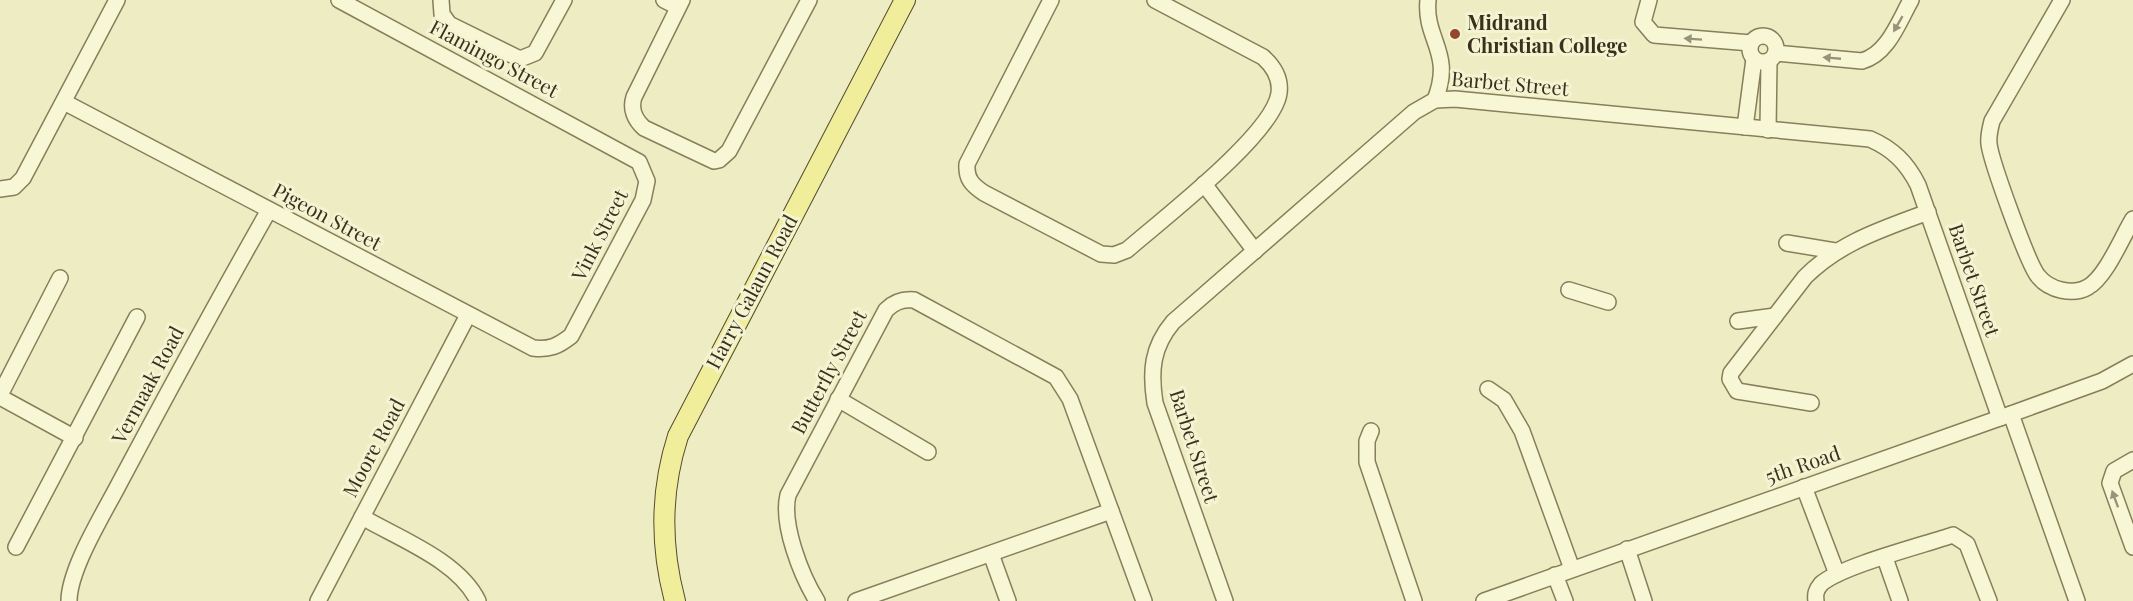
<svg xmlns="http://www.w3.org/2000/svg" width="2133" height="601" font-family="'Playfair Display',serif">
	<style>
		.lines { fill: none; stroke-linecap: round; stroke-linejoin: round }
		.minor-casing { stroke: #877e5a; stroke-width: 18 }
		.major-casing { stroke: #554a2e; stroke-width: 22 }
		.minor { stroke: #f8f7d5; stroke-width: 15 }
		.major { stroke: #f0ed9b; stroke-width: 20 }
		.oneway { fill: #98947a }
		.poi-dot { fill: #95472b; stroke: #f5f4d2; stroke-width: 2 }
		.labels { text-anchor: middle; stroke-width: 6; stroke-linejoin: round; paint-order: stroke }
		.poi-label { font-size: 20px; font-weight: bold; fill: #37311e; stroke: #f5f4d2; text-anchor: start }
		.street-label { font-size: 20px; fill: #37311e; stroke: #f5f4d2 }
	</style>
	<rect width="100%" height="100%" fill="#edecc2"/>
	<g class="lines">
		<defs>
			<g id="minor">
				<path d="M441,0L442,14L449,24L520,59L535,53L564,0"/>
				<path d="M664,0L678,7"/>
				<path d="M682,0L634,97C630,109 635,120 644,128L714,161L719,160L729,151L809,0"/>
				<path d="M1051,0L967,164C966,179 972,185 984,193L1101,254L1114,255L1127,250C1160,221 1274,134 1279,93C1281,78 1273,66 1263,57L1155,0"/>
				<path d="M1428,0C1424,40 1454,52 1435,100"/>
				<path d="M1649,0L1643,22L1654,35L1751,43"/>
				<path d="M2062,0L1992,121C1990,129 1988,136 1989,144C1991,161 2028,264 2038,276C2049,290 2073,296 2088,287C2106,277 2122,237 2133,219"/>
				<circle cx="1763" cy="49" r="13"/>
				<path d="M1776,53L1862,61C1888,54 1899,21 1911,0"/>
				<path d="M64,102L533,348C550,350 558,346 571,336L643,200L647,181L639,162L339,0"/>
				<path d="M1745,127L1754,59"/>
				<path d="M1768,130L1769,61"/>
				<path d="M1204,184L1255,251"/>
				<path d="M0,189L14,187L23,178L117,0"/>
				<path d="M1787,243L1835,251"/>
				<path d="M1569,290L1608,302"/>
				<path d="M1738,321L1775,316"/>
				<path d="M1488,389L1504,400L1522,431L1572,569"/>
				<path d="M0,395L60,278"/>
				<path d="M0,397L75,438"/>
				<path d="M838,399L928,452"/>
				<path d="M1811,403L1737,391L1730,379L1731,373L1805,277C1840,242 1883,229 1928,212"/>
				<path d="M2011,414L2077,601"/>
				<path d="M1371,431L1367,441V462L1414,601"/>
				<path d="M2133,460L2114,471L2110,483L2133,547"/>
				<path d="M1804,487L1837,574"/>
				<path d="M362,517C400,539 459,561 478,601"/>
				<path d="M16,547L137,317"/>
				<path d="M1627,549L1644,601"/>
				<path d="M991,554L1008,601"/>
				<path d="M1885,558L1900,601"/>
				<path d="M1555,575L1565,601"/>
				<path d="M69,601C69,569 104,513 119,484C168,392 218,300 269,210"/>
				<path d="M318,601L468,315"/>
				<path d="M817,601C801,575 781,524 788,495L886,310C894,302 902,299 914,300L1056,377L1070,399L1144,601"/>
				<path d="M856,601L1111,511"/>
				<path d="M1225,601L1155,403C1150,371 1152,347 1173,322L1414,112L1435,100L1455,99L1870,139C1893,149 1907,163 1918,185L2000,418"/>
				<path d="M1484,601L2011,414L2102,381L2133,364"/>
				<path d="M1816,601C1815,594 1816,590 1821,584C1841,566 1924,545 1953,535L1967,544L1989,601"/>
			</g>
			<path id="major" d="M675,601C660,545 660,492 678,436L905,0"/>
		</defs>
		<use href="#minor" class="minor-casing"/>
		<use href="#major" class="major-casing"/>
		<use href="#minor" class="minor"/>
		<use href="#major" class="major"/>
	</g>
	<defs><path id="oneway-solid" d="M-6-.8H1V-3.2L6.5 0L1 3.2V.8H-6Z" transform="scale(1.5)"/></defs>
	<g class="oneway">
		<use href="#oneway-solid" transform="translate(1898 24) rotate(120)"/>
		<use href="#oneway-solid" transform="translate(1693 39) rotate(-176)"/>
		<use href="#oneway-solid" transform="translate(1832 58) rotate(-175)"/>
		<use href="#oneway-solid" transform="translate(2115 499) rotate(-110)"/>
	</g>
	<circle class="poi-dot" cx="1455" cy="34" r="6"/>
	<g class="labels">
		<g class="poi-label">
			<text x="1467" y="30">Midrand<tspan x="1467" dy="23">Christian College</tspan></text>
		</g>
		<g class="street-label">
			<text transform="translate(494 59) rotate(28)" y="7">Flamingo Street</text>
			<text transform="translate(1510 84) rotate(5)" y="7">Barbet Street</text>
			<text transform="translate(327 217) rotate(28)" y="7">Pigeon Street</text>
			<text transform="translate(600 235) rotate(-63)" y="7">Vink Street</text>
			<text transform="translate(1974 280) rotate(71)" y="7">Barbet Street</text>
			<text transform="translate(752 292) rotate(-62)" y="7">Harry Galaun Road</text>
			<text transform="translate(829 372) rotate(-62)" y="7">Butterfly Street</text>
			<text transform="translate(148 385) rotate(-62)" y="7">Vermaak Road</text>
			<text transform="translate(1194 446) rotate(72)" y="7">Barbet Street</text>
			<text transform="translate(374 448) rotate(-62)" y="7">Moore Road</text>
			<text transform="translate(1803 465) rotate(-19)" y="7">5th Road</text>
		</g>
	</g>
</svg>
